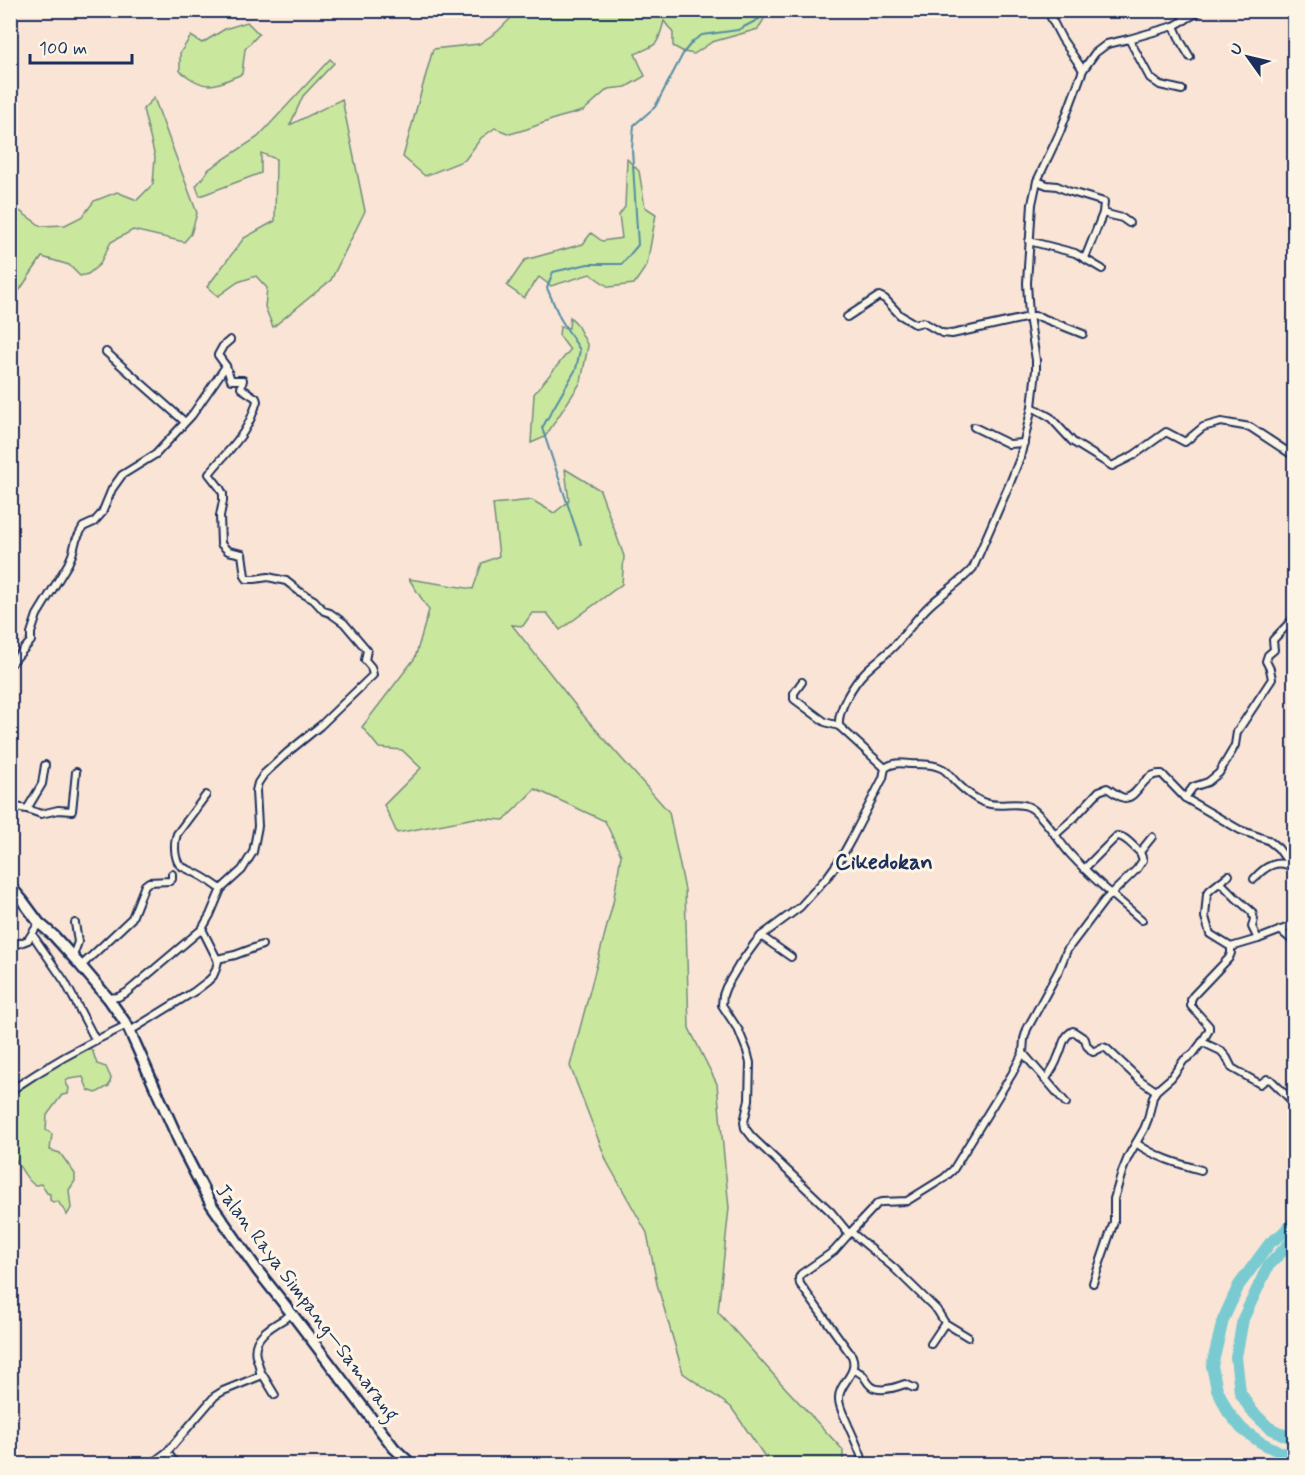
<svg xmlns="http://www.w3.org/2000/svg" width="1305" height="1475" font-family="Mynerve,sans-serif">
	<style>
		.green { fill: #cae79e; stroke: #728b7e; stroke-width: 1.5 }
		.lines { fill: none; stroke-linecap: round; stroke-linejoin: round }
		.stream { stroke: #548da3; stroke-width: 2 }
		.river { stroke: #7acbd1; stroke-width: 12 }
		.street-casing { stroke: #1b2f5e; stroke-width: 10 }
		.secondary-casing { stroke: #1b2f5e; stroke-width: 14 }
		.street { stroke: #fcf5e5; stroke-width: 6 }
		.secondary { stroke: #fcf5e5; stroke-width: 9 }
		.labels { text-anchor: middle; stroke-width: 6; stroke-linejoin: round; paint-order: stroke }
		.street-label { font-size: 20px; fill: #1b2f5e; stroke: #fcf5e5 }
		.quarter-label { font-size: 22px; font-weight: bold; fill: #1b2f5e; stroke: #fcf5e5 }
	</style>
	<rect width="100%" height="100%" fill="#fae4d5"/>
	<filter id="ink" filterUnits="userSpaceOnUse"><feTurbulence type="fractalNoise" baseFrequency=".0167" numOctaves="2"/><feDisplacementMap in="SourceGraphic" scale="12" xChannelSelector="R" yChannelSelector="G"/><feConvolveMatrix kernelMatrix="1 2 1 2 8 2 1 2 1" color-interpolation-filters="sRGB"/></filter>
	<g filter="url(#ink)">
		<g class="green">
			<path d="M518,11L766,10L767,14L758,29L712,42L694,54L684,52L673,46V33L664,21C657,46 659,44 635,54L645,76L626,87L608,89L583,111L557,118L527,129L510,134L495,128L481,138L465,160L425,176L403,157L433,49L479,44L498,31Z"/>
			<path d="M247,22L259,34L245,49L242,74C213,86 207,92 180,71V53L191,36L202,43L225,29Z"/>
			<path d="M330,59L334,63L303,96L290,125L342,99L365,211L331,280L273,327L265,307L267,288L256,276L238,282L218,296L207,287L244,238L275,221L276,159L261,153V173L200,196L196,186L209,169L258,137Z"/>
			<path d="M154,98L197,213L191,234L184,242L133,230L111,242L99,265L88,274L80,276L69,265L42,257L11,303V205L41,226L65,225L83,216L94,201L117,192L137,200L153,184L155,157L143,109Z"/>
			<path d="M627,159L639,171L645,207L656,214L647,265L634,284L609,287L590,274L551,286L539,277L524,298L507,286L525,260L583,244L591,233L602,241L622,238L619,215L625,207Z"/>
			<path d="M570,317L576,323L588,346L581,382L545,437L531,443L534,394L570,350L559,335L560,327L569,328Z"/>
			<path d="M565,469L600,490L624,556L622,584L560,630L547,613H532L523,626L512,625L583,715L669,812L685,890L689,1028L717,1084L729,1208L718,1312L780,1382L843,1450V1464H770L731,1407L683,1373L657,1284L647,1233L607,1162L570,1066L613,903L621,855L605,821L535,789L504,820L475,818L397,833L384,805L421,768L402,750L379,748L362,727L415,658L429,610L409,579L473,589L482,563L499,556L493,504L532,500L554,513L569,501Z"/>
			<path d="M88,1046L93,1052L97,1064L106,1067L111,1078L109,1086L96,1093L88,1090L83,1077L69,1079L66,1081L67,1085L69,1088L68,1094L62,1095L47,1115L46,1130L52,1134L50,1150L60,1153L75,1174V1181L69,1190L71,1208L67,1215C65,1210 60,1206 58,1201L53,1202L50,1200V1194L47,1193L41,1184C37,1185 35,1186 32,1183C25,1178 15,1158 10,1150V1094L60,1061L74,1056Z"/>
		</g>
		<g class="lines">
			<path class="stream" d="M581,544L542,428L576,369L580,350L560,318L547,288L553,272L588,264H622L638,245L632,149L634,125L655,107L684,52L693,41L702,35L738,30L759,19L763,10"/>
			<g class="river">
				<path d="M1294,1222L1282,1234L1270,1243L1239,1285L1223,1320L1212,1366L1217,1389L1228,1412L1242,1429L1260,1442L1278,1451L1294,1458"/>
				<path d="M1294,1239L1268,1266L1243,1319L1236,1357L1240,1392L1251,1410L1268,1427L1294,1440"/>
			</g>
			<defs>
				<g id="street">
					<path d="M1047,10L1062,39L1083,70"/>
					<path d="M1179,10L1185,20"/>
					<path d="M1174,26L1181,42L1190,57"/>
					<path d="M1129,39L1150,78L1160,85L1182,90"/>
					<path d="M1037,181L1047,185L1057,186L1068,191L1104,202L1103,213L1085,258"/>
					<path d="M1103,213L1122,218L1129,223"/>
					<path d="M1029,241L1075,253L1102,269"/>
					<path d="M847,317L879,296L885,299L900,315L915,324L923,322L942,333L952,334L1034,316L1040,317L1083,334"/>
					<path d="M106,352L185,422"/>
					<path d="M1032,407L1050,417L1073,442L1112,466L1134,455L1166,432L1185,442L1203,427L1221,422L1250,427L1294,456"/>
					<path d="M974,427L1009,444L1024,443"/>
					<path d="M10,665L31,641V633L37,615L68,564L72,555L76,540L83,527L94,522L102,513L112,489L122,475L156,454L192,415L226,366L218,355L223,346L230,340"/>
					<path d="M802,682L794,693V699L825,722L839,726"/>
					<path d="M885,768C893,762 901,763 911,764C922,764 934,764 943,769C948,772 952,778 956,782C964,790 975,800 986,803C1000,808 1019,800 1031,808C1043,815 1060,843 1070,854C1092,878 1117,899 1142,920"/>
					<path d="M206,795L177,834C174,842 174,856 179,864C181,866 184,868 187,869C199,874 210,881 221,889"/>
					<path d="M1185,798L1193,787L1208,782L1219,773L1232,751L1235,745L1237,732L1272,679L1270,669L1266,661L1268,655L1274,650L1273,640L1294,618"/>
					<path d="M10,806L27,809L42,784L45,765"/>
					<path d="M27,809L41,814L58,810L72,811L76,772"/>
					<path d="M1055,835L1074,818L1099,791L1107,788C1112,791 1120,798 1125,798C1139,797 1143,772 1162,774L1185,798L1240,830L1268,840L1278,848L1291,866"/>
					<path d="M1084,869L1117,836C1126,836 1133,847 1140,852"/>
					<path d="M1229,875L1210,890L1207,894L1205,917L1210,934L1231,947V953L1229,958L1193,996L1191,1000V1006L1209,1026V1030L1202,1042L1221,1051L1227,1058L1232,1068L1260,1084L1267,1079L1271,1080L1294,1103"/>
					<path d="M1254,879C1264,867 1279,857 1294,869"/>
					<path d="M1220,882L1236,898L1252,912L1254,919L1252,927L1258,939"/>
					<path d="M1280,930L1294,942"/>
					<path d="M32,934L65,982L95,1039"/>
					<path d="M761,936L791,957"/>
					<path d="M10,947L28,940L39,923"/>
					<path d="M1231,947L1258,939L1289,927L1294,923"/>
					<path d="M73,956L78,942L75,923"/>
					<path d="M217,959L235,955L262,945"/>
					<path d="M81,966L132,918L145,885L149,882L170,881L172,879V874"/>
					<path d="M108,998L118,997L126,993L202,929"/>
					<path d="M130,1031L195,991L208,981L213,976L216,969L218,961L202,929L210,915L221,889L242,870L253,852L258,826L256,791L258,783L264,774L288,752L320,726L373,675L371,667L365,660L367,650L344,623L330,613L324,611L314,600L300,592L286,581L268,577L255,579H247L245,576L242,554L228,551L221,544L220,516L223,501V494L220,488L209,474C230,447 247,437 257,401L256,398L241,388L243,380H231L226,366"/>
					<path d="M1023,1053L1066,1103"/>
					<path d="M1045,1080C1050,1073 1055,1066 1058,1057C1063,1047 1062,1037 1073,1031L1085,1039L1087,1046L1093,1052L1103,1047L1106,1048L1140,1080L1156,1091"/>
					<path d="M10,1091C48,1065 86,1044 127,1025"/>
					<path d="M1136,1143C1155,1157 1179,1164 1201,1170"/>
					<path d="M851,1232L894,1268L937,1310L945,1323L931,1344"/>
					<path d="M849,1234L878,1203L882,1202L907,1201L944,1178L953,1170L1012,1074L1023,1053L1024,1039L1027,1029L1059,970L1067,950L1104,901L1137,869L1143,860L1140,852L1152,837"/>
					<path d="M1093,1283L1114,1222V1199L1122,1172L1128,1157L1144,1129L1148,1119L1153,1097L1156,1091L1171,1078L1184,1060L1193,1054L1202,1042"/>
					<path d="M945,1323L968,1337"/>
					<path d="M853,1370C867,1374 863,1379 871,1386C879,1393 897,1387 905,1384L914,1388"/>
					<path d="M261,1372L275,1395"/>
					<path d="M167,1452L176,1464"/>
					<path d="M151,1464L167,1452L215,1396L223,1391L260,1376C261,1368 258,1364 256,1356C251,1334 277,1324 292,1314"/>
					<path d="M864,1464C860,1451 854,1438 848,1425C845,1417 839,1408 839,1399C838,1383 859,1375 852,1356L800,1284L799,1278L801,1274L834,1251L849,1234L831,1212L752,1137L745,1128L744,1122L749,1100L750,1063L747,1051L739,1031L722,1005L723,995L726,987L739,965L755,943L761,936L800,907L828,876L841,858L852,838L883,778L885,768L839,726C837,710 854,683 865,672C875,662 887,654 896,644C908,631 918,616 930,605C944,592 961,582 973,568L1010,483L1020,458L1032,407L1036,370V360L1029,316L1027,283L1032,204L1037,181L1060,132L1083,70L1095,53L1107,44L1129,39L1174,26L1202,10"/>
				</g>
				<path id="secondary" d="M10,886L22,900L39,923L54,936L81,966L108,998L127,1025L183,1150L211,1204L258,1271L292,1314L394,1448L411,1464"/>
			</defs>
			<use href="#street" class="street-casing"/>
			<use href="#secondary" class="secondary-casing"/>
			<use href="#street" class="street"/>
			<use href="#secondary" class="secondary"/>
		</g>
	</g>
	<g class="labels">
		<g class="street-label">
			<text transform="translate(308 1302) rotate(53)" y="7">Jalan Raya Simpang—Samarang</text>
		</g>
		<g class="quarter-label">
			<text x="884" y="869">Cikedokan</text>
		</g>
	</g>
	<rect width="1305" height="1475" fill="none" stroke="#fcf5e5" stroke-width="36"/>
	<rect x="18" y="18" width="1269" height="1439" fill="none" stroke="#1b2f5e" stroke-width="2" filter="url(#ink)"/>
	<g transform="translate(1248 57) rotate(304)" stroke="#fcf5e5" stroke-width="4.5" paint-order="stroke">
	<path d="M0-4.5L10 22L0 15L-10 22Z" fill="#1b2f5e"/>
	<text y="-9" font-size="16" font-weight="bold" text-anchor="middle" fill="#1b2f5e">U</text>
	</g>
	<path d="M30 54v9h102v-9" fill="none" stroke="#1b2f5e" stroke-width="3"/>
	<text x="39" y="54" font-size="18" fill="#1b2f5e" stroke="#fcf5e5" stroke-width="4.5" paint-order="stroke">100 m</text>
</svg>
